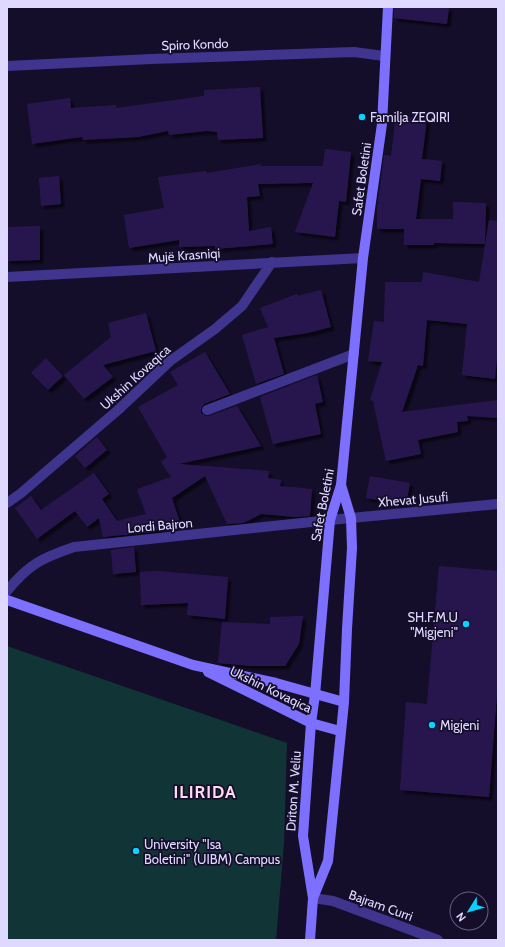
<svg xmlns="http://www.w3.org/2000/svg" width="505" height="947" font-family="Cabin,sans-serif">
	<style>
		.green { fill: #113536 }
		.building { fill: #27194e; filter: url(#shadow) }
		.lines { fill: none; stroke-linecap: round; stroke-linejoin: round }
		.street { stroke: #3f358f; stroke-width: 10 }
		.secondary { stroke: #7e70ff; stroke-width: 10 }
		.poi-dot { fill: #05d4ff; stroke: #150e2b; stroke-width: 1.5 }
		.labels { text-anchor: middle; stroke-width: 3.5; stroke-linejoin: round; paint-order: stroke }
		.street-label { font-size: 13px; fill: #e0d9ff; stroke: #150e2b }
		.poi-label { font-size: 13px; fill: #e0d9ff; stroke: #150e2b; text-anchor: start }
		.district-label { font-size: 17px; font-weight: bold; letter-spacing: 1px; fill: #ffdbef; stroke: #150e2b }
	</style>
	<defs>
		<filter id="shadow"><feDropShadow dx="3.5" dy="3.5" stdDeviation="1" flood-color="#0009"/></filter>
	</defs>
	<rect width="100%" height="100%" fill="#150e2b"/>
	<path class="green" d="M7,646L287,743L284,843L276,940H7Z"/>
	<g class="building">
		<path d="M394,7H449L447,24L394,18Z"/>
		<path d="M260,87L263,138L218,140L217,132L206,131L169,135L168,131L138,137L83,140L82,137L32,144L27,104L70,98L71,108L116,105V108L204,96V90Z"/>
		<path d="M396,116L427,119L422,159L442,161L440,181L421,179L416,219H453V202L486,203L485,244L434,243V245H404V229H377V210L384,155L391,156Z"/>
		<path d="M325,149L351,152L346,202L339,201L335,237L295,232L313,183L258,184L260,196L247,197L249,231L271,227L273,244L215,249V246L179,247V240L129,248L124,215L164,208L158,177L206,171L207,173L261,164L260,166H323Z"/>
		<path d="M59,176L61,204L41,206L39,178Z"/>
		<path d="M489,220L498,221V348L495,379L462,375L467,324L427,320L423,366L418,365L402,412L498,400V418L467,416L468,421L457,422L458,432L418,440L421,454L386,461L373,401L370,400L382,362L368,361L374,321L384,322L385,282H422L423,272L479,282Z"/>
		<path d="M40,226V260L7,261V227Z"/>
		<path d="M321,290L331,327L308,333L274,338L284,374L256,384L242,335L268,327L260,308L297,294L298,296Z"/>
		<path d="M146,313L156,351L103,365L113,377L84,399L64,375L111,337L108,323Z"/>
		<path d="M205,352L230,394L204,404L201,409V413L206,416H209L237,406L261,446L179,464L269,471L268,478L281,480L280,486L312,489L310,516L295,517L261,514L243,523L227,524L205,476L172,498L180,522L152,532L103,537L99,518L87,527L75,511L37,539L15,508L31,496L41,510L94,473L109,494L102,499L117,521L146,514L137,489L171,477L161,462L167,457L138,407L178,385L170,372Z"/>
		<path d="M46,358L63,376L48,390L31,373Z"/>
		<path d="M317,375L323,402L315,404L321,434L273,444L260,397Z"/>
		<path d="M97,437L107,450L85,468L75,456Z"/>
		<path d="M370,476L410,483L406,505L366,498Z"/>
		<path d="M134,547L136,572L113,574L111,550Z"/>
		<path d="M439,566L498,571V682L489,797L400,790L406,702L427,704Z"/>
		<path d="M157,571L228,577L225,619L187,615L188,603L141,605L140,572Z"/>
		<path d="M303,616L299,644L285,666H251L218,663L222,622L270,624V617Z"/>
	</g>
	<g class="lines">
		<g class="street">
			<path d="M7,66L151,59L354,52L384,56"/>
			<path d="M7,277L363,258"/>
			<path d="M207,410L354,354"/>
			<path d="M7,503L20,494L118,410L170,361L215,329L242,306L272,262"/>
			<path d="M7,591C29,564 42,558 74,547L330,520L498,504"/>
			<path d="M313,898L333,901L438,940"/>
		</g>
		<g class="secondary">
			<path d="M7,600L193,665L276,683L344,702"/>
			<path d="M208,672L311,723L340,731"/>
			<path d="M313,898L328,861L344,702L347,629L352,548L351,518L341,485"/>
			<path d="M310,940L313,898L303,836L311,723L315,695L330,520L341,485L363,258L382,124L388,7"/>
		</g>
	</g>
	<g class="poi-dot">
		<circle cx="362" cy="117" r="4"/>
		<circle cx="466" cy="624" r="4"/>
		<circle cx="432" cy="725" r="4"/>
		<circle cx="136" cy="851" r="4"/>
	</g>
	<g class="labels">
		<g class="street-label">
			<text transform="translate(195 44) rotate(-2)" y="5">Spiro Kondo</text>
			<text transform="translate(361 179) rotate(-82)" y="5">Safet Boletini</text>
			<text transform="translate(184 255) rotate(-4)" y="5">Mujë Krasniqi</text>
			<text transform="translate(135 377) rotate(-42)" y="5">Ukshin Kovaqica</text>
			<text transform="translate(413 499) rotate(-5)" y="5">Xhevat Jusufi</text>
			<text transform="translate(322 505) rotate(-79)" y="5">Safet Boletini</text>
			<text transform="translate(160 525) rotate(-5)" y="5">Lordi Bajron</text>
			<text transform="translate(271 689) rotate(26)" y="5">Ukshin Kovaqica</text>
			<text transform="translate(293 791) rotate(-86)" y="5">Driton M. Veliu</text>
			<text transform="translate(381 905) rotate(20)" y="5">Bajram Curri</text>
		</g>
		<g class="poi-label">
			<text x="370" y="122">Familja ZEQIRI</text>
			<text x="458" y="622" text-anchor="end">SH.F.M.U<tspan x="458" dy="15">"Migjeni"</tspan></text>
			<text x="440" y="730">Migjeni</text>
			<text x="144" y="849">University "Isa<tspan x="144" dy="15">Boletini" (UIBM) Campus</tspan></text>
		</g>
		<g class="district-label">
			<text x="205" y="798">ILIRIDA</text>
		</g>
	</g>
	<rect width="505" height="947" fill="none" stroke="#e0d9ff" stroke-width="16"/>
	<g transform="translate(469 911) rotate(233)"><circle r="19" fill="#150e2b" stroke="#665f80"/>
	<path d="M0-3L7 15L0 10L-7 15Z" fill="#05d4ff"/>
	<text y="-6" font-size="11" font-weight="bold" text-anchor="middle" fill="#e0d9ff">N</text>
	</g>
</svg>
